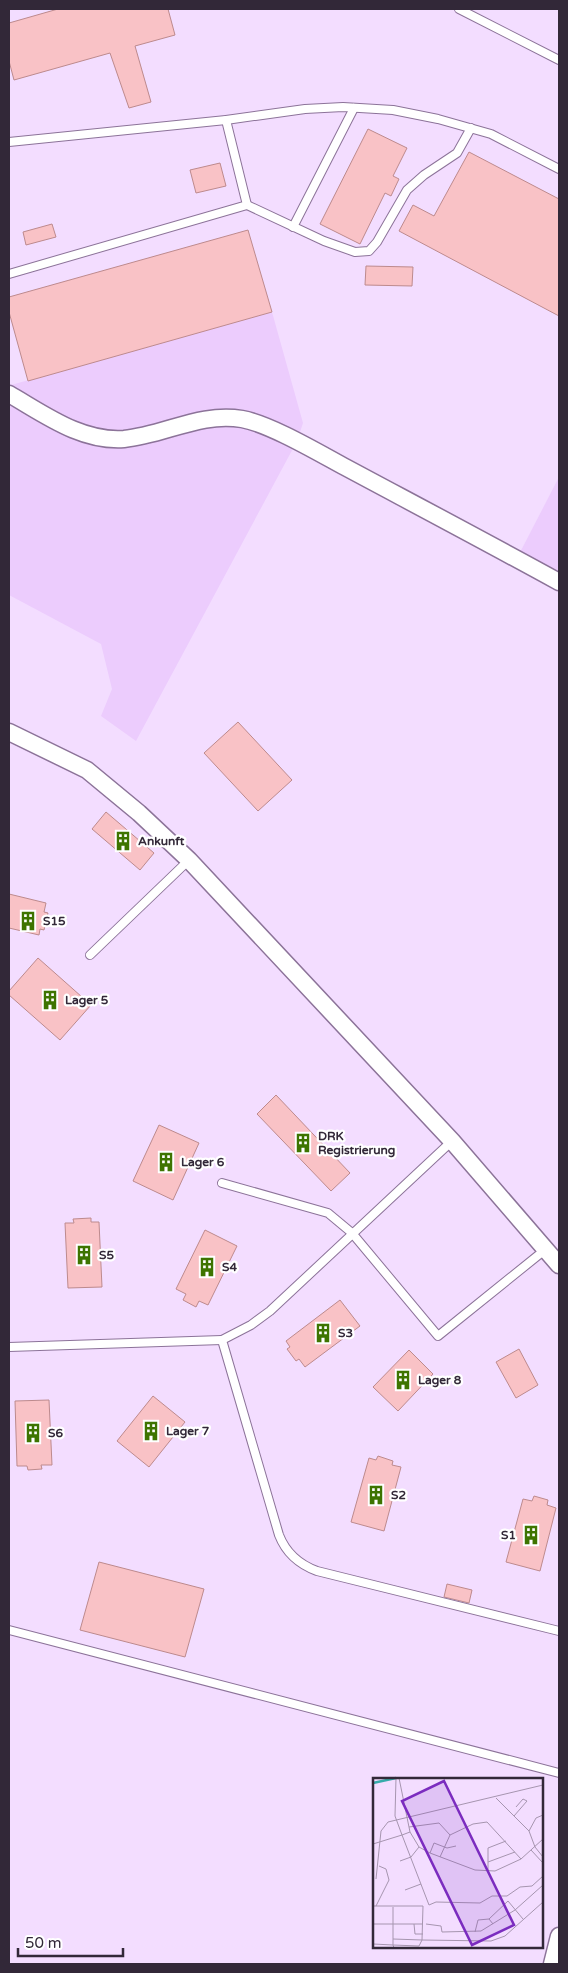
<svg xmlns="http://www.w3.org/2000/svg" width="568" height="1973" font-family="'Varela Round',sans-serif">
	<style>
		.built { fill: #ecccfd }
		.building { fill: #f9c2c6; stroke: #bd8a8d }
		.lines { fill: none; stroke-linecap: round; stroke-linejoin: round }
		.service-casing { stroke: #8c7399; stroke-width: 10 }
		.minor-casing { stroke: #8c7399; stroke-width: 19 }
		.service { stroke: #fff; stroke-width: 8 }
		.minor { stroke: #fff; stroke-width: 16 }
		.labels { text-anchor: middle; stroke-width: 4.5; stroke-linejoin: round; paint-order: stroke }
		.poi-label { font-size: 12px; font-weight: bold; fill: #322838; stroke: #fff; text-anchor: start }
		.inset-river { fill: none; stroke: #36abaa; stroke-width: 2.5 }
		.inset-road { fill: none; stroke: #a695af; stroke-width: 1 }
		.view { fill: #7b2cbf; fill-opacity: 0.15; stroke: #7b2cbf; stroke-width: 2.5 }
		.inset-edge { fill: none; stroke: #322838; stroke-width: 2.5 }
	</style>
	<rect width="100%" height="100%" fill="#f3ddff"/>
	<g class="built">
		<path d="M272,312L303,423L297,441L136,741L101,716L112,689L101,644L9,595V384L11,385Z"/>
		<path d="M559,477V590L513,566Z"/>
	</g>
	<g class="building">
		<path d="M58,9H168L175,35L135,46L151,102L129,108L110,53L14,80L9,61V23Z"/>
		<path d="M368,129L407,148L393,176L399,179L391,196L385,193L360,244L320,224Z"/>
		<path d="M469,152L559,199V316L399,231L413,205L434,216Z"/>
		<path d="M220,163L226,186L196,193L190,170Z"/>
		<path d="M52,224L56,237L26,245L23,232Z"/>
		<path d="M248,230L272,312L28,381L9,312V297Z"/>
		<path d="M366,266L413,267L412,286L365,285Z"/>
		<path d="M238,722L292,780L258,811L204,753Z"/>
		<path d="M106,812L154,853L140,870L92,829Z"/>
		<path d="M9,894L46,903L44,912L48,913L44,930L40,929L39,935L9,928Z"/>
		<path d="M38,958L91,1005L60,1040L9,995V991Z"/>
		<path d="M276,1095L350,1173L331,1191L257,1114Z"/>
		<path d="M159,1125L199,1143L173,1200L133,1181Z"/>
		<path d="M91,1218V1222H99L102,1287L68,1288L65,1223H74L73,1219Z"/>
		<path d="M205,1230L237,1246L208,1305L199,1301L196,1307L183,1300L186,1294L176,1289Z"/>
		<path d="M340,1300L360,1326L305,1367L299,1359L296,1361L287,1349L290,1347L286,1341Z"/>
		<path d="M519,1349L538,1385L516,1398L496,1362Z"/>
		<path d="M409,1350L433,1374L398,1411L373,1387Z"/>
		<path d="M153,1396L185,1422L149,1467L117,1441Z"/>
		<path d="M49,1400L52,1465H41L42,1469L28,1470L27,1466H17L15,1401Z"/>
		<path d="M378,1456L393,1461L392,1465L401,1467L384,1531L351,1522L369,1458L376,1460Z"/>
		<path d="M534,1496L548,1500L547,1505L556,1508L540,1571L506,1562L523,1499L532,1501Z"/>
		<path d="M99,1562L204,1589L185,1657L80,1630Z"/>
		<path d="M447,1584L472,1590L469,1603L444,1597Z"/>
	</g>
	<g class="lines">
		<defs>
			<g id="service">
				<path d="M459,9L559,60"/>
				<path d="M9,142L226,120L305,109L343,107L393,110L438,119L491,134L559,169"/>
				<path d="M247,205L324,241L355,252L369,251L377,242L407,190L424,175L457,153L471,128"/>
				<path d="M293,227L354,108"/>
				<path d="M9,274L247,205L226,120"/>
				<path d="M90,955L189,860"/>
				<path d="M452,1141L270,1311L251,1325L222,1340L279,1535C286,1553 298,1564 317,1571L559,1631"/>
				<path d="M222,1183L328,1213L352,1233L438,1336L546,1249"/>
				<path d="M9,1347L222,1340"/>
				<path d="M9,1630L559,1773"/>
			</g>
			<g id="minor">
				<path d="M9,394C44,414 81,442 124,439C165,435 200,412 242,419C270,424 319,453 345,467C416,505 488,543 559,582"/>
				<path d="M9,732L87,770L139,813L189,860L452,1141L559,1265"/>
				<path d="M552,1964L559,1936"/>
			</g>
		</defs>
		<use href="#service" class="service-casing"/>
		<use href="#minor" class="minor-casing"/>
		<use href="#service" class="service"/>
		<use href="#minor" class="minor"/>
	</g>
	<defs>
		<symbol id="building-bare" viewBox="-9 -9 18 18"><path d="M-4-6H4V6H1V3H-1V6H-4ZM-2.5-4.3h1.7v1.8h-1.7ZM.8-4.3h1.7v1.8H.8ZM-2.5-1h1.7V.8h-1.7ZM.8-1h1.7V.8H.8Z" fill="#3e7400" stroke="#fff" stroke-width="2.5" paint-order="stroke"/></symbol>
	</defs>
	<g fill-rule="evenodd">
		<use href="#building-bare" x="109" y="827" width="28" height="28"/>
		<use href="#building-bare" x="14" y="907" width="28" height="28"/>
		<use href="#building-bare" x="36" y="986" width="28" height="28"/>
		<use href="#building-bare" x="289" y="1129" width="28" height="28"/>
		<use href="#building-bare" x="152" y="1148" width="28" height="28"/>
		<use href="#building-bare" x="70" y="1241" width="28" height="28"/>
		<use href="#building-bare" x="193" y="1253" width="28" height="28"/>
		<use href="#building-bare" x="309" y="1319" width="28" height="28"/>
		<use href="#building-bare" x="389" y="1366" width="28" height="28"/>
		<use href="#building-bare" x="137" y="1417" width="28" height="28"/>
		<use href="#building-bare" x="19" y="1419" width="28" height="28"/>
		<use href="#building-bare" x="362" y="1481" width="28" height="28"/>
		<use href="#building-bare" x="517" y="1521" width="28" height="28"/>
	</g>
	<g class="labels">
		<g class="poi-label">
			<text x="138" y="845">Ankunft</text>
			<text x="43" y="925">S15</text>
			<text x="65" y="1004">Lager 5</text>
			<text x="318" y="1140">DRK<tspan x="318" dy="14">Registrierung</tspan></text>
			<text x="181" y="1166">Lager 6</text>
			<text x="99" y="1259">S5</text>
			<text x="222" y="1271">S4</text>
			<text x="338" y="1337">S3</text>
			<text x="418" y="1384">Lager 8</text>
			<text x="166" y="1435">Lager 7</text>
			<text x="48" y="1437">S6</text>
			<text x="391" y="1499">S2</text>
			<text x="516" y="1539" text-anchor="end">S1</text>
		</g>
	</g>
	<g transform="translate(373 1778)">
		<rect width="170" height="170" fill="#f3ddff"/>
		<path class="inset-river" d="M0,5L23,0"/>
		<path class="inset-road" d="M26,0L37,54L46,69L57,75L102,92L122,93L148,81L170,61M123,20L156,53L162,69L170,79M141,38L154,23L150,21L143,29M36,49L66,45L77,57L67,79M156,53L163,40L170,37M37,54L29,57L56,127L63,124L107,125L119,118H134L147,109L159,108L170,98M77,57L100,46L114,44L148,81M0,66L29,57L22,38L23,0M158,72L170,85M57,75L61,65L74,70L83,68M27,83L38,79L46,69M115,84L142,74M115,94V70L133,63M3,101L8,53L15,44L170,7M32,112L48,106M0,128H50L49,162L118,163L132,158L170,124M3,128L16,102L13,91L6,88M20,129V161L49,162L46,168L20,167L21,170M0,146H50M41,146L42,156H50M53,146L68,148L69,154L108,153L142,132L170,107M120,146L116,141L135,123L150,141M102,154L105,142L116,141M0,166L20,167V161"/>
		<path class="view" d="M71,3L141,147L99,167L29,23Z"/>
		<rect width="170" height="170" class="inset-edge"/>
	</g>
	<rect width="568" height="1973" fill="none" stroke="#322838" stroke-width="20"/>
	<path d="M18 1948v8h105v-8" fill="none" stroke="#322838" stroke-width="2.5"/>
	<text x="25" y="1948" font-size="15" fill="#322838" stroke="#ffffff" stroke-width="4" paint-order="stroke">50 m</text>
</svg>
